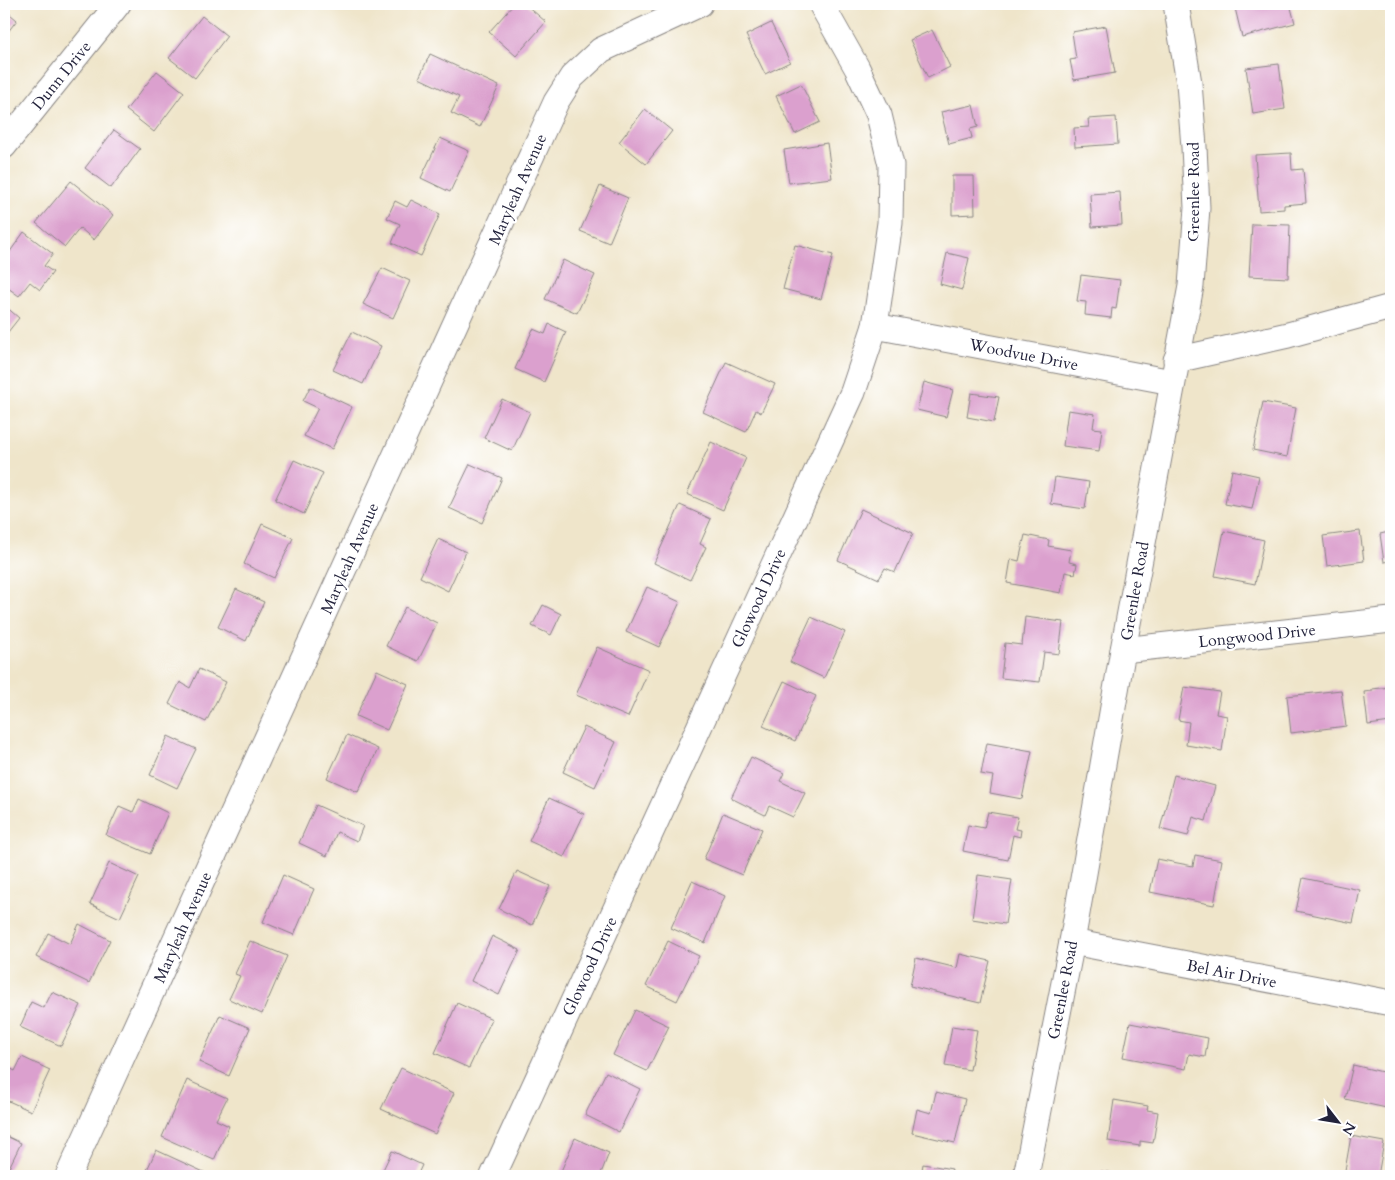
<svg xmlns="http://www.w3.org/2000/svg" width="1395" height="1180" font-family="Cardo,serif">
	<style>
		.building { fill: #dba0ce }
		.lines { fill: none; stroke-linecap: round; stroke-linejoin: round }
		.minor-casing { stroke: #888482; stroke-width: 27 }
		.minor { stroke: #fff; stroke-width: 25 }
		.labels { text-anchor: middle; stroke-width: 4.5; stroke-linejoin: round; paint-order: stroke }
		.street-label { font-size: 16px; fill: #22223b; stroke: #fff }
	</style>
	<rect width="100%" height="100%" fill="#fff"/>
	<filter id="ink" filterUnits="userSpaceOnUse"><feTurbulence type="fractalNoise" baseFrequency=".02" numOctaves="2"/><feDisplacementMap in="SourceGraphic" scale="10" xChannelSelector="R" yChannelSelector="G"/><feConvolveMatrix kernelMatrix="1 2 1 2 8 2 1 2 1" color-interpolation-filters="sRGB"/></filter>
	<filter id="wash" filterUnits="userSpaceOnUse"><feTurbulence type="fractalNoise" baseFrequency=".0096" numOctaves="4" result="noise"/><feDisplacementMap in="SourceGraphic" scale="20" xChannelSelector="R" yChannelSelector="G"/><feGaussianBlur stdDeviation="1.12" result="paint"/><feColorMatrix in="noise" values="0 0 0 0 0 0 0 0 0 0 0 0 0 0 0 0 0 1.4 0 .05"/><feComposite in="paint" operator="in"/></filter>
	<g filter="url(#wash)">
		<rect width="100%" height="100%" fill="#efe5ca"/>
		<g id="blocks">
			<g class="building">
				<path d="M514,4H525L546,22L516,56L489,32Z"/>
				<path d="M1234,4H1265L1266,6L1276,4H1290L1295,23L1242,37Z"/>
				<path d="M4,9L17,20L4,37Z"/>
				<path d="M202,16L227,36L195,78L169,58Z"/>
				<path d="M771,23L790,62L765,74L746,35Z"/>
				<path d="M1106,26L1115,73L1074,80L1070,60L1076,59L1072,32Z"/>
				<path d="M932,30L950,67L928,78L910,40Z"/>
				<path d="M430,54L499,86L480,127L451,113L459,97L419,78Z"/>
				<path d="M1279,64L1285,109L1253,114L1246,68Z"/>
				<path d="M157,71L184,92L154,132L126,110Z"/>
				<path d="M801,84L820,122L795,134L776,96Z"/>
				<path d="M973,105L978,127L970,129L972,138L949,144L941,112Z"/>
				<path d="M645,109L672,131L646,164L619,142Z"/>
				<path d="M1116,117L1118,144L1075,147L1074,128L1089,127L1088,119Z"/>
				<path d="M114,130L140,149L111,188L85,168Z"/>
				<path d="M440,138L469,151L450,192L421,178Z"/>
				<path d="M827,143L832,178L789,183L784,150Z"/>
				<path d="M1291,153L1292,170L1303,169L1306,203L1284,205V209L1259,211L1255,155Z"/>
				<path d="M952,176H974L975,214L952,215Z"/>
				<path d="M71,181L113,215L94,240L80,228L65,247L36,223Z"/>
				<path d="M600,186L628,198L609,243L580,231Z"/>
				<path d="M1120,192L1122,225L1092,227L1090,194Z"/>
				<path d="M411,200L440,214L421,256L392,243L400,224L387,218L395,201L407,207Z"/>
				<path d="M1252,224L1290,225L1288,278L1249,276Z"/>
				<path d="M24,232L53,254L44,266L53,272L40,290L30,282L19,296L4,285V260Z"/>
				<path d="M795,245L833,255L821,299L783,289Z"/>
				<path d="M947,253L969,258L962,290L940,284Z"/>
				<path d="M563,260L595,275L577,313L545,299Z"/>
				<path d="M382,268L410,281L393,318L363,304Z"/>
				<path d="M1081,275L1120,280L1116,309L1112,308L1111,318L1085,315L1086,302L1077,301Z"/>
				<path d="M4,305L19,318L4,337Z"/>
				<path d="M549,324L566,332L544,382L515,369L533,329L545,334Z"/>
				<path d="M352,332L381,346L363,384L333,370Z"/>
				<path d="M726,362L775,384L761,413L756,410L746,432L703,412Z"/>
				<path d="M924,382L953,390L946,417L917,410Z"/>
				<path d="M310,387L352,407L332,449L304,436L318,408L303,401Z"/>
				<path d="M971,393L999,397L994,422L967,417Z"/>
				<path d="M502,399L530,412L512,451L484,438Z"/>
				<path d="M1263,402L1296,408L1287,457L1253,450Z"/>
				<path d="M1068,410L1095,414L1093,428L1102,429L1099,451L1063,446Z"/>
				<path d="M711,442L746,458L723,510L687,494Z"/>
				<path d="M294,460L323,473L304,514L275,500Z"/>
				<path d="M470,464L502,478L482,523L449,508Z"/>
				<path d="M1232,470L1259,476L1252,509L1225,504Z"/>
				<path d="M1055,477L1089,482L1085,509L1051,504Z"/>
				<path d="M680,505L711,519L700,544L706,547L690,580L654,563Z"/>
				<path d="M861,509L913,533L895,572L885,568L879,579L838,560Z"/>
				<path d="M1388,522H1391V561L1384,562L1380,534L1389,532Z"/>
				<path d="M262,524L293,538L274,578L244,564Z"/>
				<path d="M1224,531L1264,540L1255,584L1215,576Z"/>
				<path d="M1360,531L1364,561L1327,566L1323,536Z"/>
				<path d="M1025,535L1049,540L1048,546L1071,550L1069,562L1077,564L1075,574L1065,572L1061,593L1007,583L1011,559L1019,561Z"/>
				<path d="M438,539L466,552L448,591L420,577Z"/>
				<path d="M647,587L680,602L659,647L626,632Z"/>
				<path d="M236,589L264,602L246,641L218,627Z"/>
				<path d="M543,605L561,614L551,635L532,626Z"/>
				<path d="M405,607L437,623L418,661L386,646Z"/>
				<path d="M811,617L845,632L824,678L790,662Z"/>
				<path d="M1025,617L1063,622L1059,654L1044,652L1040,682L1001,678L1005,643L1022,645Z"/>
				<path d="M597,647L649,670L628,717L576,695Z"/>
				<path d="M199,669L226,682L206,722L169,704L180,682L190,688Z"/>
				<path d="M377,670L408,684L387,730L356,716Z"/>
				<path d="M784,681L816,696L795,741L763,726Z"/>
				<path d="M1184,687L1220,692L1216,714L1227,716L1222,751L1186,745L1189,722L1178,720Z"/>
				<path d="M1391,687V722L1368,725L1364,692L1372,691V689Z"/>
				<path d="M1341,690L1346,726L1291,733L1287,696Z"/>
				<path d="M584,727L616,742L595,787L563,772Z"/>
				<path d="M347,735L378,749L358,792L327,778Z"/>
				<path d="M168,736L196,749L177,788L150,775Z"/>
				<path d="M987,743L1032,751L1022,799L990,793L993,776L981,774Z"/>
				<path d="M751,757L784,773L780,781L805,793L793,817L769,806L765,815L731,798Z"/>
				<path d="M1174,775L1215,786L1206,821L1193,817L1188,836L1160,829Z"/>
				<path d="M549,798L584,814L564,857L529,841Z"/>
				<path d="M139,799L168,813L150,854L106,835L119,806L133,812Z"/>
				<path d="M316,805L363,826L357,841L337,832L327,856L299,843Z"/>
				<path d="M988,812L1018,817L1015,829L1021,830L1020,837L1013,835L1008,860L963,851L968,825L984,828Z"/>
				<path d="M723,813L762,829L742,875L704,859Z"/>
				<path d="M1195,855L1222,860L1214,905L1150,892L1157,859L1193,866Z"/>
				<path d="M109,863L139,877L120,918L90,904Z"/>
				<path d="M517,871L550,886L532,925L499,909Z"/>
				<path d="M283,875L314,889L294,935L263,922Z"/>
				<path d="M978,875L1012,880L1005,924L972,919Z"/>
				<path d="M1303,878L1360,890L1353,923L1296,911Z"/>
				<path d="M692,881L725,896L705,943L671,928Z"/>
				<path d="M79,924L110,940L89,983L36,957L48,933L70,944Z"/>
				<path d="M492,936L520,950L499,995L471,981Z"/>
				<path d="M250,941L287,956L262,1014L229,999L240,976L235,974Z"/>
				<path d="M668,941L699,956L677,1001L646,986Z"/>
				<path d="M960,954L990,961L980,1003L910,986L916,958L957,968Z"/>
				<path d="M52,992L81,1005L61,1046L20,1027L31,1002L44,1008Z"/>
				<path d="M457,1003L492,1019L469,1068L435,1053Z"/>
				<path d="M635,1010L669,1026L647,1071L613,1055Z"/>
				<path d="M220,1015L250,1028L229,1076L199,1062Z"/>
				<path d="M1130,1023L1208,1038L1205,1057L1189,1054L1186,1069L1123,1057Z"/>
				<path d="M952,1026L977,1030L970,1070L945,1066Z"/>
				<path d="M22,1057L50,1070L31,1111L4,1099V1065L15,1071Z"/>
				<path d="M1353,1065L1391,1074V1109L1345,1099Z"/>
				<path d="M401,1068L454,1093L435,1134L381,1109Z"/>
				<path d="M606,1072L640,1089L619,1132L585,1115Z"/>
				<path d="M187,1080L227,1098L216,1120L229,1126L214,1160L162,1137Z"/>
				<path d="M936,1092L965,1099L955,1143L912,1133L917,1109L931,1113Z"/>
				<path d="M1114,1100L1148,1106L1147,1110L1158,1112L1153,1143L1140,1141V1146L1108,1141Z"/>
				<path d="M4,1135L21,1143L5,1176H4Z"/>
				<path d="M1351,1136L1384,1142L1378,1176H1344Z"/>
				<path d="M575,1138L609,1153L600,1176H559Z"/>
				<path d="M156,1150L208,1174L206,1176H155L156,1174L147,1170Z"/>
				<path d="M392,1151L422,1165L417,1176H380Z"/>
				<path d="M923,1164L952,1169L950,1176H921Z"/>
				<path d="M1101,1171L1129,1175V1176H1101Z"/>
			</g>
		</g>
	</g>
	<g filter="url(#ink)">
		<use href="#blocks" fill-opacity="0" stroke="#888482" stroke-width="1"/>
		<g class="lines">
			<defs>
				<g id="minor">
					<path d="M4,146L118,4"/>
					<path d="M875,326L1172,382"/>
					<path d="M1176,360L1288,335L1391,307"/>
					<path d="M1123,650L1391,620"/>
					<path d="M1072,942L1391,1003"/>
					<path d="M68,1176L556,102L572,77L601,50L700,4"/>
					<path d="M493,1176L853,392L875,326L890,223L891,165L879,115L857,68L821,4"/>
					<path d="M1026,1176L1072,942L1123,650L1191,286L1197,208L1194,147L1189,83L1176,4"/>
				</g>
			</defs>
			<use href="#minor" class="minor-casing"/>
			<use href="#minor" class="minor"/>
		</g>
	</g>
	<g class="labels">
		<g class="street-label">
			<text transform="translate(61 75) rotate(-51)" y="6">Dunn Drive</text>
			<text transform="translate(517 189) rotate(-66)" y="6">Maryleah Avenue</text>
			<text transform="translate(1193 192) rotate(-90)" y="6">Greenlee Road</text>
			<text transform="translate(1024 354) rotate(11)" y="6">Woodvue Drive</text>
			<text transform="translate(349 558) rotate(-66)" y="6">Maryleah Avenue</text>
			<text transform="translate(1134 591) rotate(-80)" y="6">Greenlee Road</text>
			<text transform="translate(758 598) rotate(-65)" y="6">Glowood Drive</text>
			<text transform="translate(1257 635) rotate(-6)" y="6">Longwood Drive</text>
			<text transform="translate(182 927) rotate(-66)" y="6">Maryleah Avenue</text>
			<text transform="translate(589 966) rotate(-65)" y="6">Glowood Drive</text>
			<text transform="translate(1232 973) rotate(11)" y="6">Bel Air Drive</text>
			<text transform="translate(1062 990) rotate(-79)" y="6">Greenlee Road</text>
		</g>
	</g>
	<rect width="1395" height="1180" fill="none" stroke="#fff" stroke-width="20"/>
	<g transform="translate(1338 1122) rotate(121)" stroke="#ffffff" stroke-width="4" paint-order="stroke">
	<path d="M0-4L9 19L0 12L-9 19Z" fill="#22223b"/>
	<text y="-8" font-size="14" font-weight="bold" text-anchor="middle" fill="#22223b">N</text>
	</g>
</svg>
